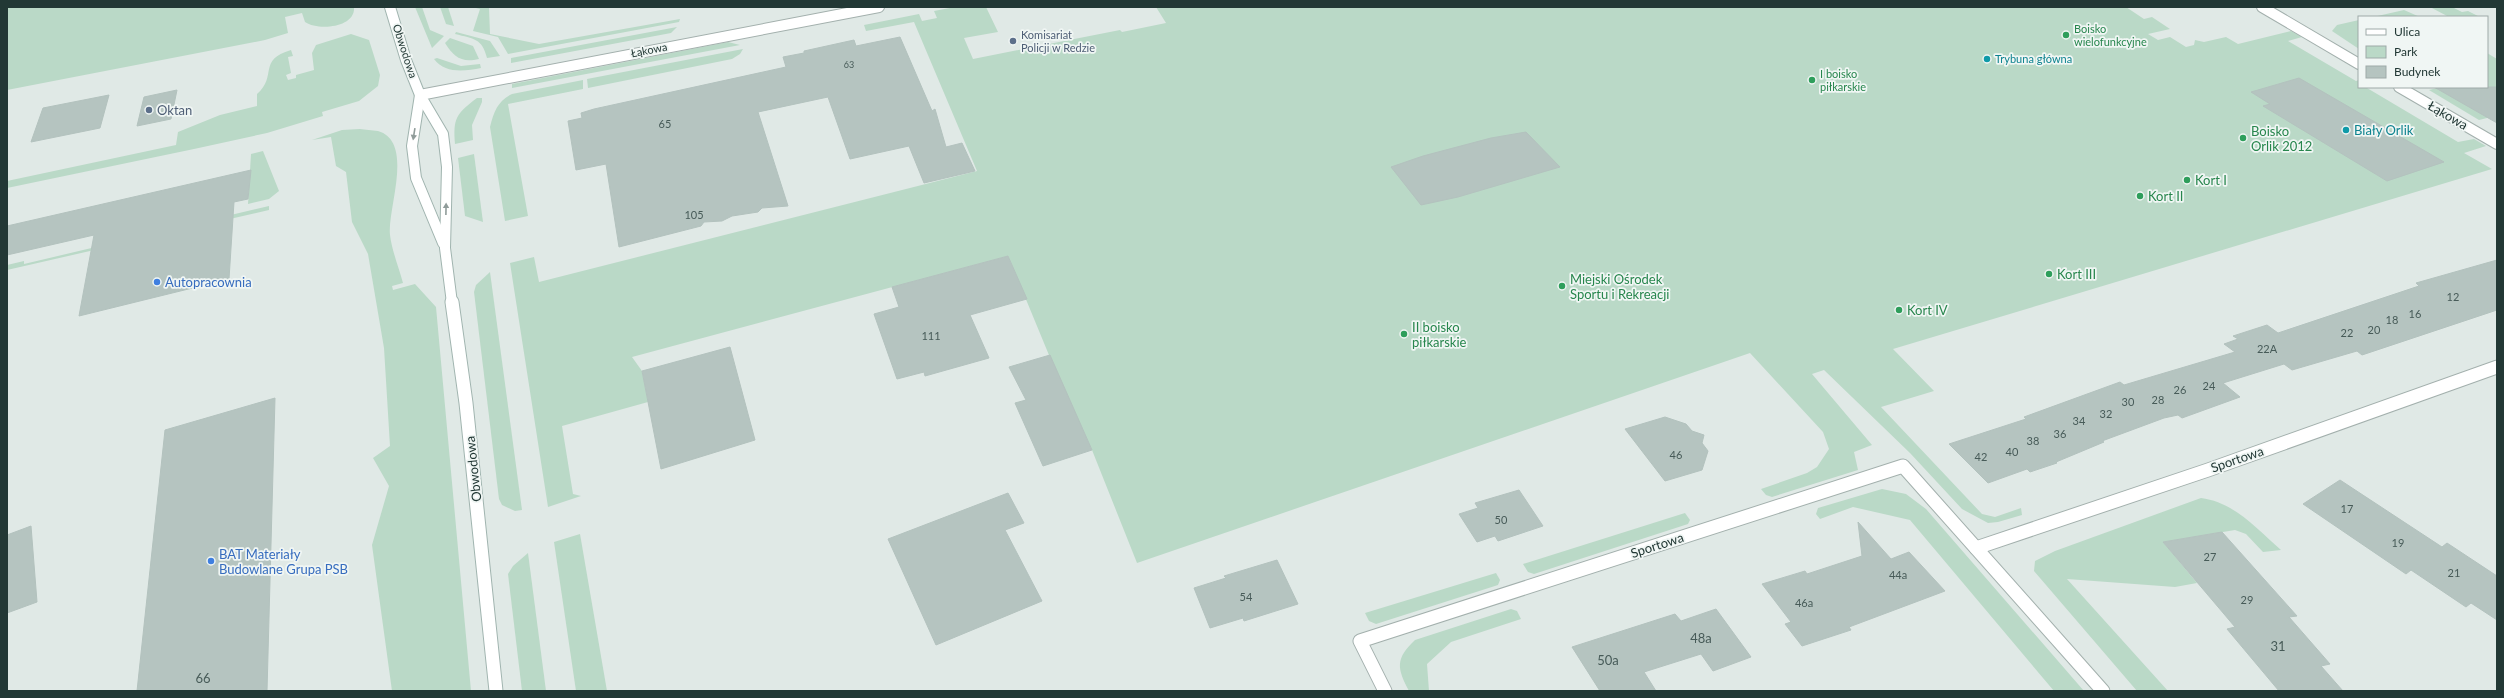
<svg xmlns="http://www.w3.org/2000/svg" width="2504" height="698" font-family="Lato,sans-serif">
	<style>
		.green { fill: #bad9c7 }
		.building { fill: #b5c4c0; stroke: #b3c2be }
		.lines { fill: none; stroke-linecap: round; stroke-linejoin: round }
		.minor-far1-casing { stroke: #a3b0ad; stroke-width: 12 }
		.minor-casing { stroke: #a3b0ad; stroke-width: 15 }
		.tertiary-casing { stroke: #a3b0ad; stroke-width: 12 }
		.secondary-far1-casing { stroke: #a0b4af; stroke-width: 12 }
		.secondary-casing { stroke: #a0b4af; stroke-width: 15 }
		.minor-far1 { stroke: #fff; stroke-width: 10 }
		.minor { stroke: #fff; stroke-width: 13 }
		.tertiary { stroke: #fff; stroke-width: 10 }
		.secondary-far1 { stroke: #fff; stroke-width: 10 }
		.secondary { stroke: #fff; stroke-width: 13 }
		.oneway { fill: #909c9a }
		.leisure-dot { fill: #2e9e5b; stroke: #f0f6f4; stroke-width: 1.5 }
		.service-dot { fill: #5c6f8a; stroke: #f0f6f4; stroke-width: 1.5 }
		.culture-dot { fill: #0f9aa8; stroke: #f0f6f4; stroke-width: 1.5 }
		.shop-dot { fill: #3f7fe0; stroke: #f0f6f4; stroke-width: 1.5 }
		.labels { text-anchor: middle; stroke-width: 3.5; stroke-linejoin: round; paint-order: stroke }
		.far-number-label { font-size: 9px; fill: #475b58 }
		.far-leisure-label { font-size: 11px; fill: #27864d; stroke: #f0f6f4; text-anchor: start }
		.far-service-label { font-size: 11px; fill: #4e5e75; stroke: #f0f6f4; text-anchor: start }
		.far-street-label { font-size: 11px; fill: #223835; stroke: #f0f6f4 }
		.far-culture-label { font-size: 11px; fill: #0d838f; stroke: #f0f6f4; text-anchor: start }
		.number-label { font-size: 11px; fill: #475b58 }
		.service-label { font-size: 13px; fill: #4e5e75; stroke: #f0f6f4; text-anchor: start }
		.street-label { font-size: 13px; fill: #223835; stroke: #f0f6f4 }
		.culture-label { font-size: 13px; fill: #0d838f; stroke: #f0f6f4; text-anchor: start }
		.leisure-label { font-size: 13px; fill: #27864d; stroke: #f0f6f4; text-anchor: start }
		.shop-label { font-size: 13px; fill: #366cbe; stroke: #f0f6f4; text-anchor: start }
		.near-number-label { font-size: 13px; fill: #475b58 }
	</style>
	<rect width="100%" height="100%" fill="#e0e9e6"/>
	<g class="green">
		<path d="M7,7H354C356,28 318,31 305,22L302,13L285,17L288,33L265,40L7,90Z"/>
		<path d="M415,7H422L430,30L444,36L432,48Z"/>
		<path d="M440,7H448L454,26L446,24Z"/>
		<path d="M472,7H489L490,34L539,44L680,19L679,22L508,54L498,37L473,31L480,9Z"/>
		<path d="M955,7H986L998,32L964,38L973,59L1120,30L1122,32L1166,23L1156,7H2126L2144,19L2152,17L2170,29L2148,34L2158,40L2170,37L2186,47L2194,45L2195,40L2204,42L2226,37L2238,44L2291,31L2302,37L2288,41L2356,81L2359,80V87H2370L2367,88L2458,142L2474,139L2486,146L2464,153L2492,169L1893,349L1934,391L1881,407L1982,514L1995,517L2021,508L2022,515L1998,522L1988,523L1962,509L1910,453L1824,370L1812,374L1872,445L1854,452L1858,470L1772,497L1766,495L1761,489L1807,473L1817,467L1829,449L1823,432L1750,353L1137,563L1092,450L1063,389L1008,256L632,357L642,371L648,402L562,426L573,494L581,496L548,507L510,263L534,257L539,282L977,171L914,22L866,31L864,25L919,14L922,21L937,18L934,11Z"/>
		<path d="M2430,7H2452L2462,12L2468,11L2480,17H2449Z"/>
		<path d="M2404,10L2420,17H2373Z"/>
		<path d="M2359,20V49L2332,31L2337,25Z"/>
		<path d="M677,27L671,33L511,63V58Z"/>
		<path d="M456,32L490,41L500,56L487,58C482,38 474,39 455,34Z"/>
		<path d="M351,34L369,40L380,75L378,86L359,101L322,112L323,116L267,133L194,149L7,188V181L176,145L178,132L220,115L257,106V94C278,76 257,60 291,50L293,56L288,57L291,73L286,75L288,80L296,78V75L314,70L312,53L316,45Z"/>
		<path d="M450,38L473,46L479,59C461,63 454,57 445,43Z"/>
		<path d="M728,42L740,45L512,88V84Z"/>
		<path d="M743,49L740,54L732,59L588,88L587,79Z"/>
		<path d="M2487,53L2497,59V93L2487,87Z"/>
		<path d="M437,58L461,66L480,64L481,68C465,71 445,74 434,59Z"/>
		<path d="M583,80V89L508,104L528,216L505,221L490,127C494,111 498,101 512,94Z"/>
		<path d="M2441,87L2495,116L2479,120L2429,90Z"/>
		<path d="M477,98H482V102L472,125L473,140L455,144C453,118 456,114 477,98Z"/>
		<path d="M360,129C365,130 372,130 378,131C415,142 387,209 390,235C392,251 399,268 403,283L392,286L393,290L415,284L436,307L471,691H392L372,545L389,486L373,458L390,446L384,348L368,254L352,222L346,172L336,166L331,137L312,140L342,130Z"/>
		<path d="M263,151L279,191L269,199L248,204L251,154Z"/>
		<path d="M474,154L483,222L465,216L458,158Z"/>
		<path d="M269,206V210L7,270V265L24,261V264Z"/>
		<path d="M490,272L522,510L515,511L502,505L499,499L474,292L476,285Z"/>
		<path d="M1882,489L1906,494L1926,509L2084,691H2054L1910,520L1853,507L1820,519L1816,514L1818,508Z"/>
		<path d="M2201,498C2234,502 2257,529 2281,550L2263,552L2246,534L2235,530L2163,542L2197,583L2175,587L2067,579L2168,691H2137L2034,571L2035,561L2055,551Z"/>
		<path d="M1685,513L1690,520L1688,524L1534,574L1528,572L1523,564Z"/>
		<path d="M580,534L607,691H576L554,542Z"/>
		<path d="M528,553L546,691H522L508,574L513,566Z"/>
		<path d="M1496,573L1500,580L1498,585L1376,624L1369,621L1365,613Z"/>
		<path d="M1511,609L1517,611L1521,619L1451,642L1427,664L1429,691H1409C1397,668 1395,659 1415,640Z"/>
	</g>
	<g class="building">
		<path d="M900,37L932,111L935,109L946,147L962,143L975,171L924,183L909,146L850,159L828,97L758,112L788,206L762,208L758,212L732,216L722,221L704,222L701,226L619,247L606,164L576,170L568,121L582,118L581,113L594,109L786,67L783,57L804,53V51L854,40L856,46Z"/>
		<path d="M2299,78L2444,162L2387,181L2263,106L2270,104L2251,92Z"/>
		<path d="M2434,87H2497V123Z"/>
		<path d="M177,90L171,119L137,126L144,97Z"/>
		<path d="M109,95L100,128L31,142L43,108Z"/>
		<path d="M1526,132L1560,167L1458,197L1421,205L1391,167L1423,156L1491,138Z"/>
		<path d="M251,170L248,199L234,202L229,279L79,316L94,235L7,255V226Z"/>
		<path d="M1008,256L1027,299L970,315L989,358L925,376L924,372L897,379L874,314L899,307L892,287Z"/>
		<path d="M2497,260V310L2362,355L2357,351L2292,370L2284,364L2223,383L2240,397L2182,418L2178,415L2164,418L2102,441L2104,442L2056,462L2057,463L2030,472L2027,469L1988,483L1949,444L2026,419L2024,417L2120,382L2124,385L2235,352L2224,344L2238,339L2233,336L2267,325L2278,333L2419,286L2416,283Z"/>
		<path d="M730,347L755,440L661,469L642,371Z"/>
		<path d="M1050,355L1092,450L1043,466L1015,403L1026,400L1009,367Z"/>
		<path d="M275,398L267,691H137L165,430Z"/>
		<path d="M1665,417L1686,424L1692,431L1704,435L1702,443L1708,451L1702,470L1665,481L1625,429Z"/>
		<path d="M2340,480L2442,547L2447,543L2497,576V620L2471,603L2466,607L2411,570L2406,574L2303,504Z"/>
		<path d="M1519,490L1543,526L1498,541L1495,536L1477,542L1459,514L1478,508L1475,503Z"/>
		<path d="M1008,493L1024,523L1005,530L1042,601L936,645L888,539Z"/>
		<path d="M1858,522L1891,559L1909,552L1945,591L1849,627L1851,630L1802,646L1785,624L1791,622L1762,584L1805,571L1807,574L1862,556Z"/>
		<path d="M31,526L37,602L7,613V535Z"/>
		<path d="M2222,532L2297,616L2289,617L2330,664L2321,666L2343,691H2279L2227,629L2235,627L2163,542Z"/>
		<path d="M1277,560L1298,604L1244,621L1243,618L1210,628L1194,588L1226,578L1224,576Z"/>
		<path d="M1716,609L1751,657L1713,671L1701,654L1644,672L1656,691H1600L1572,647L1675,614L1681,621Z"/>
	</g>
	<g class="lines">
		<defs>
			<g id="minor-far1">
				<path d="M2262,7L2359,64"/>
				<path d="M2399,87L2497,144"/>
			</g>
			<g id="minor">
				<path d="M1976,548L2208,470L2497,367"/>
				<path d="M1385,691L1360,641L1903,466L2103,691"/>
			</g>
			<path id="tertiary" d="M420,95L879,7"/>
			<g id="secondary-far1">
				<path d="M390,7L406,60L420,95L443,134L447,167L445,248L452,303"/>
				<path d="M420,95L412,146L416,178L443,243"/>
			</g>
			<path id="secondary" d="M452,302L466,403L496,691"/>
		</defs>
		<use href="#minor-far1" class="minor-far1-casing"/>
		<use href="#minor" class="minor-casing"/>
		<use href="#tertiary" class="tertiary-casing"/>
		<use href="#secondary-far1" class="secondary-far1-casing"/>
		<use href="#secondary" class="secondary-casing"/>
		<use href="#minor-far1" class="minor-far1"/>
		<use href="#minor" class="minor"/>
		<use href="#tertiary" class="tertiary"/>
		<use href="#secondary-far1" class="secondary-far1"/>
		<use href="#secondary" class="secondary"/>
	</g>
	<defs><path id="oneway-solid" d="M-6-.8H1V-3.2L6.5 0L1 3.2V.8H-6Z"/></defs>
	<g class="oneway">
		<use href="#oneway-solid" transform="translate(414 134) rotate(99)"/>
		<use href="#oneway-solid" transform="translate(446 209) rotate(-89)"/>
	</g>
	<g class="leisure-dot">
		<circle cx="2066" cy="35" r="4"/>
		<circle cx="1812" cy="80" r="4"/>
		<circle cx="2243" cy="138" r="4"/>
		<circle cx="2187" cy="180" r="4"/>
		<circle cx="2140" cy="196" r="4"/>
		<circle cx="2049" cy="274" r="4"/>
		<circle cx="1562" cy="286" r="4"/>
		<circle cx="1899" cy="310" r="4"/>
		<circle cx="1404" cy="334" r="4"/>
	</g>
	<g class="service-dot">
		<circle cx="1013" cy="41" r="4"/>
		<circle cx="149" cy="110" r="4"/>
	</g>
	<g class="culture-dot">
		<circle cx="1987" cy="59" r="4"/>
		<circle cx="2346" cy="130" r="4"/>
	</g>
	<g class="shop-dot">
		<circle cx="157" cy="282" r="4"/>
		<circle cx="211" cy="561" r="4"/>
	</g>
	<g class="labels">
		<g class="far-number-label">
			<text x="849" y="68">63</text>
		</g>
		<g class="far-leisure-label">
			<text x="2074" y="33">Boisko<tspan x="2074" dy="13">wielofunkcyjne</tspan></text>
			<text x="1820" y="78">I boisko<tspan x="1820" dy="13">piłkarskie</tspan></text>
		</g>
		<g class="far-service-label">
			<text x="1021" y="39">Komisariat<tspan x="1021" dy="13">Policji w Redzie</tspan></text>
		</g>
		<g class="far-street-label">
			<text transform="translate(649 50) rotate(-11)" y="4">Łąkowa</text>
			<text transform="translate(405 51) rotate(72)" y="4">Obwodowa</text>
		</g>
		<g class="far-culture-label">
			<text x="1995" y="63">Trybuna główna</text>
		</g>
		<g class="number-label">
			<text x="665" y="128">65</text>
			<text x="694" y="219">105</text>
			<text x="2453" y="301">12</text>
			<text x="2415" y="318">16</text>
			<text x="2392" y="324">18</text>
			<text x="2374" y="334">20</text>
			<text x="2347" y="337">22</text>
			<text x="931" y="340">111</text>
			<text x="2267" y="353">22A</text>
			<text x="2209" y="390">24</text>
			<text x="2180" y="394">26</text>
			<text x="2158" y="404">28</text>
			<text x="2128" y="406">30</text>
			<text x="2106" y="418">32</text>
			<text x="2079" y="425">34</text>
			<text x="2060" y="438">36</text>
			<text x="2033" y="445">38</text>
			<text x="2012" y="456">40</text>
			<text x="1676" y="459">46</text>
			<text x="1981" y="461">42</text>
			<text x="2347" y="513">17</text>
			<text x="1501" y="524">50</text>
			<text x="2398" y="547">19</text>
			<text x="2210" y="561">27</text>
			<text x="2454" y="577">21</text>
			<text x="1898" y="579">44a</text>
			<text x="1246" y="601">54</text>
			<text x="2247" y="604">29</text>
			<text x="1804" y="607">46a</text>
		</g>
		<g class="service-label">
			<text x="157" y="115">Oktan</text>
		</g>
		<g class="street-label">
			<text transform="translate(2448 115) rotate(30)" y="5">Łąkowa</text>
			<text transform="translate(2237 459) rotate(-19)" y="5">Sportowa</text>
			<text transform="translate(473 469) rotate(-96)" y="5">Obwodowa</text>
			<text transform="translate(1657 545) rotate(-18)" y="5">Sportowa</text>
		</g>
		<g class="culture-label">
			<text x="2354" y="135">Biały Orlik</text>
		</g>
		<g class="leisure-label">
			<text x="2251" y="136">Boisko<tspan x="2251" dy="15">Orlik 2012</tspan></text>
			<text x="2195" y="185">Kort I</text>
			<text x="2148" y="201">Kort II</text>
			<text x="2057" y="279">Kort III</text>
			<text x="1570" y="284">Miejski Ośrodek<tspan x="1570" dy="15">Sportu i Rekreacji</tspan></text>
			<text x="1907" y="315">Kort IV</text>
			<text x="1412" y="332">II boisko<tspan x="1412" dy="15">piłkarskie</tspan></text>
		</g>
		<g class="shop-label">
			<text x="165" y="287">Autopracownia</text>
			<text x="219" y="559">BAT Materiały<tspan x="219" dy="15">Budowlane Grupa PSB</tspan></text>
		</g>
		<g class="near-number-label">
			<text x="1701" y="643">48a</text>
			<text x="2278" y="651">31</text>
			<text x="1608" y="665">50a</text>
			<text x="203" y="683">66</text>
		</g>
	</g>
	<rect width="2504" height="698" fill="none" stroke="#223835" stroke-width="16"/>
	<rect x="2358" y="16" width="130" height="72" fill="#f0f6f4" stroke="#9eaaa8"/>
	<rect x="2366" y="29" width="20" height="6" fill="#ffffff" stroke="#9eaaa8"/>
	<text x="2394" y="36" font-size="12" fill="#223835">Ulica</text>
	<rect x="2366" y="46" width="20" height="12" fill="#bad9c7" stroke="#9eaaa8"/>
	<text x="2394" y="56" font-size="12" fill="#223835">Park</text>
	<rect x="2366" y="66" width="20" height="12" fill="#b5c4c0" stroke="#9eaaa8"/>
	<text x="2394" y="76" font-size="12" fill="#223835">Budynek</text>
</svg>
